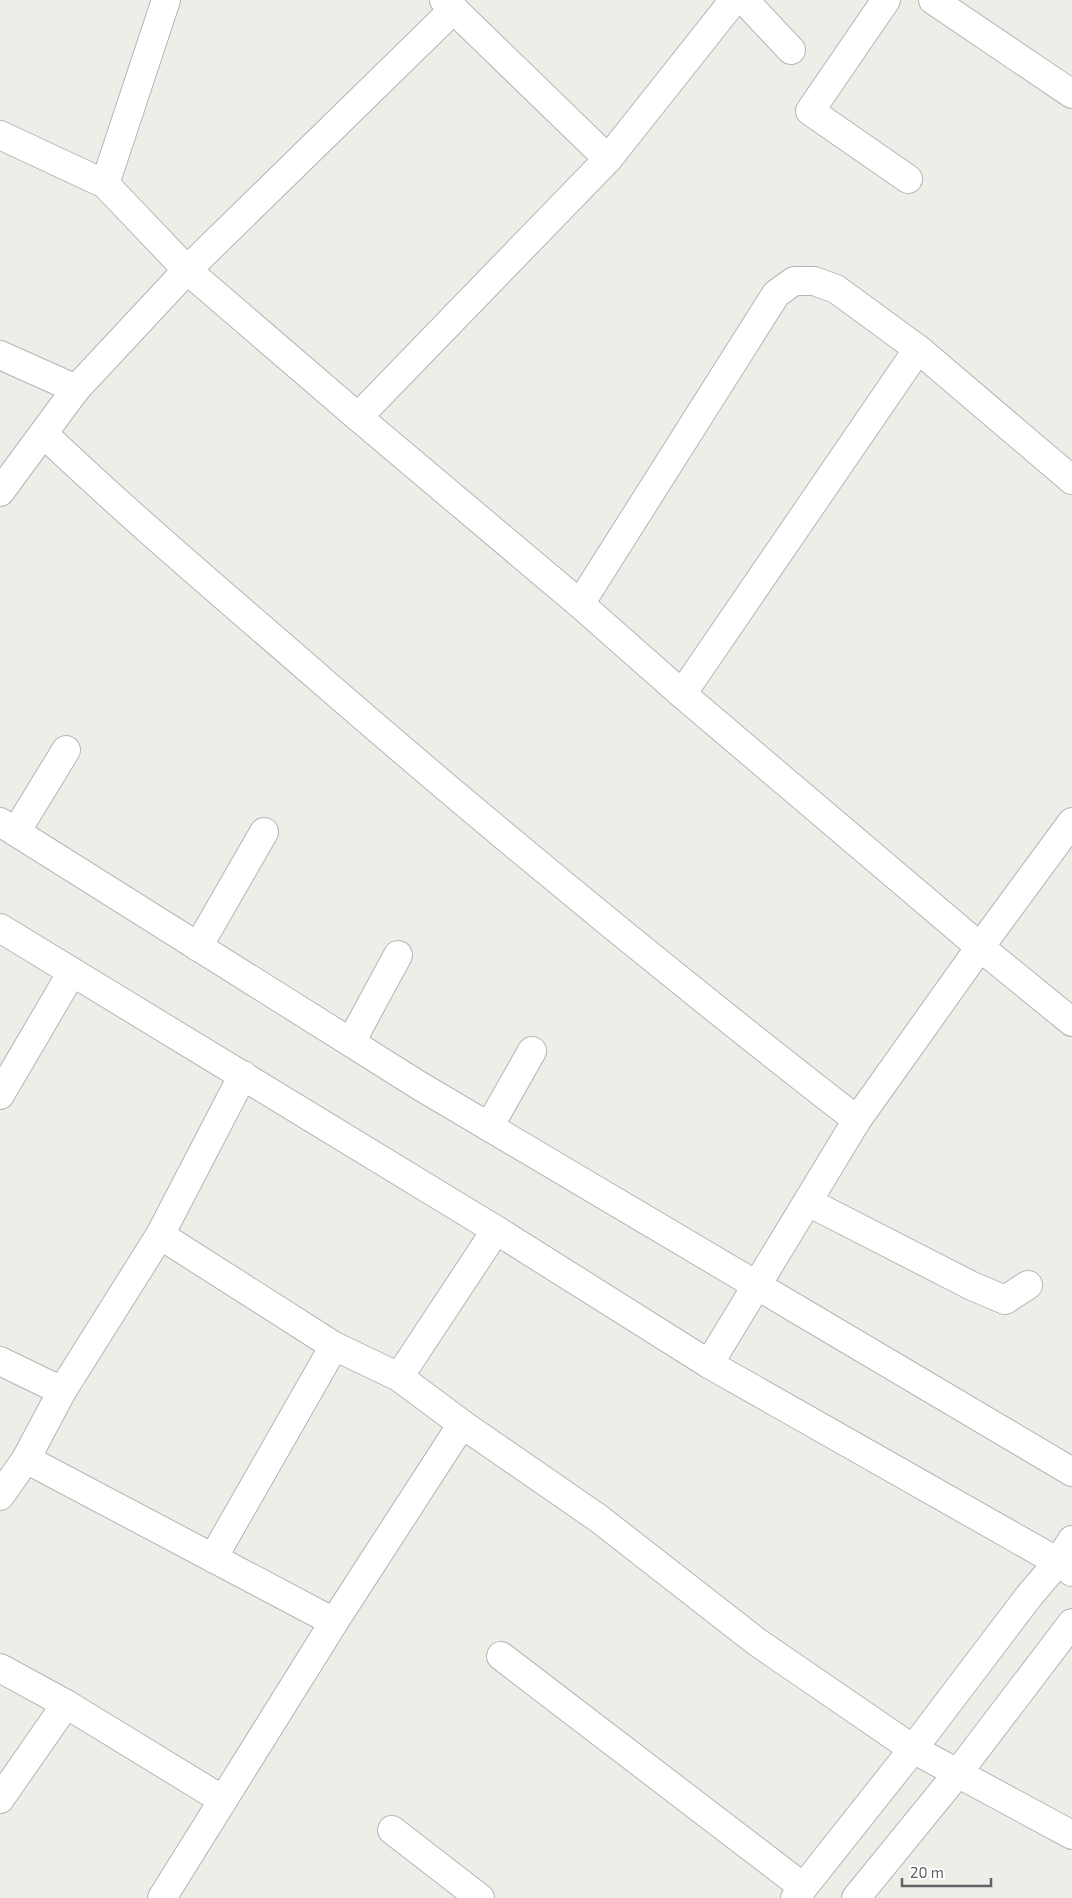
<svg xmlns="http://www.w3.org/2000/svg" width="1072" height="1898" font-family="'Exo 2',sans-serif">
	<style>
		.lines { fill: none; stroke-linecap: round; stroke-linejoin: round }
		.street-casing { stroke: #b3b5b8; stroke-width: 30 }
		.street { stroke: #fff; stroke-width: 28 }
	</style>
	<rect width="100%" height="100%" fill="#efede8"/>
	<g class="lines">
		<defs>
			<g id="street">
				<path d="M744,0L791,50"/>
				<path d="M886,0L810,111L908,179"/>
				<path d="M933,0L1072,94"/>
				<path d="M0,135L105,184L187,270L358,417L580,604L682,694L980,947L1072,1022"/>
				<path d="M608,159L734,0"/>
				<path d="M105,184L166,0"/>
				<path d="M0,355L76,389"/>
				<path d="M358,417L608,159L444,0"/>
				<path d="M44,434C133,519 227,598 320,679C495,831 674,978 857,1120"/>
				<path d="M0,492L76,389L187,270L454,9"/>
				<path d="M580,604L776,294L794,281H814L836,289L918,349L1072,480"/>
				<path d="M682,694L918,349"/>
				<path d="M0,822L420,1086L1072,1472"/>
				<path d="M16,832L66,750"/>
				<path d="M0,928L496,1230L709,1364L1058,1562L1072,1572"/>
				<path d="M198,947L264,832"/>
				<path d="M351,1042L398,955"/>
				<path d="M0,1095L72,972"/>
				<path d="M489,1127L532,1051"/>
				<path d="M808,1202L972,1286L1005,1300L1028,1285"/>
				<path d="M160,1235L334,1346L399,1377L496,1230"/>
				<path d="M0,1361L62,1391"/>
				<path d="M709,1364L857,1120L980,947L1072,822"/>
				<path d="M462,1424L598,1518L757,1642L913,1749L1072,1835"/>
				<path d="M26,1459L334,1622L462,1424L399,1377"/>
				<path d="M0,1496L26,1459L62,1391L160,1235L243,1075"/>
				<path d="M213,1558L334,1346"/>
				<path d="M501,1656L803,1887"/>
				<path d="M0,1668L66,1704L223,1800"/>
				<path d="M0,1799L66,1704"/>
				<path d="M392,1830L480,1898"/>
				<path d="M162,1898L334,1622"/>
				<path d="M795,1898L913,1749L1029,1596L1058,1562L1072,1540"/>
				<path d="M856,1898L957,1774L1072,1623"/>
			</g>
		</defs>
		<use href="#street" class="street-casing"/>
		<use href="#street" class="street"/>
	</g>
	<path d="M902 1878v8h89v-8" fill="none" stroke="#5f6366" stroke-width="2.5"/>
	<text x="910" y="1878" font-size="15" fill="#5f6366" stroke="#ffffff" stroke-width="4" paint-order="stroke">20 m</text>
</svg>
